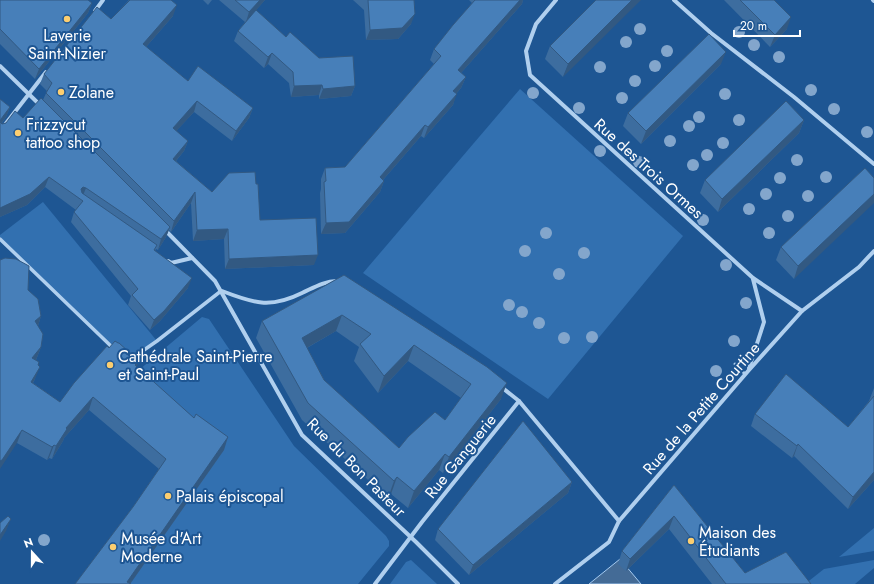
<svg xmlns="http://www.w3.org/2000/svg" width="874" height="584" font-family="Jost,sans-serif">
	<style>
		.green { fill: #3270b0 }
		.water { fill: #446b96; stroke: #a4caf0 }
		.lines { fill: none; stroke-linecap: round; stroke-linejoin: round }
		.service { stroke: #b0cfee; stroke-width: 3 }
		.pedestrian { stroke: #b0cfee; stroke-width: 3.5 }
		.minor { stroke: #b0cfee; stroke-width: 4 }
		.tree { fill: #83a6cc }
		.wall { fill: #3d6d9f; fill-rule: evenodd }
		.shaded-wall { fill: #325982 }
		.building { fill: #477fb9; stroke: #325982; fill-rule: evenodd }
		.poi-dot { fill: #fcce70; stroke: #1e5693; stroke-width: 1.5 }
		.labels { text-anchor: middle; stroke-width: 4; stroke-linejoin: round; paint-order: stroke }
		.poi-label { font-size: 16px; fill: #fff; stroke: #1e5693; text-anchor: start }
		.street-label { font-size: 16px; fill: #fff; stroke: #1e5693 }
	</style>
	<rect width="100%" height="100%" fill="#1e5693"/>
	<g class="green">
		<path d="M520,89L683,236L548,399L363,273Z"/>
		<path d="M43,202L157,341L127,361L0,239V235Z"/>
		<path d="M202,317L209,319L294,446L386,536L389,541V546L358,584H130L223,450L133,375Z"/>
		<path d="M874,528V551L839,557Z"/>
		<path d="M411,560L437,584H390L406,562Z"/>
		<path d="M874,560V568L855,584H805L824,569Z"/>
	</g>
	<path class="water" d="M620,559L641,584H589Z"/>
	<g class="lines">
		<path class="service" d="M735,364L745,374"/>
		<g class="pedestrian">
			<path d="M0,239L114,349"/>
			<path d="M131,359L157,341L221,291"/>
		</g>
		<g class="minor">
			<path d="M556,0L536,24L526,51L530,75L753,278L802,311"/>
			<path d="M674,0L711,33L794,97L874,164"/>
			<path d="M873,0L874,1"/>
			<path d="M95,11L103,0"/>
			<path d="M0,66L40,105"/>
			<path d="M0,131L46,72"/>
			<path d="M165,230L215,281L302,435L416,542L458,584"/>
			<path d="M168,261L171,263L192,258"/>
			<path d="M222,291C253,303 270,309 302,293C313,288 324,281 337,281"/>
			<path d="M749,368L764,322L753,279"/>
			<path d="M500,386L519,401L619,521"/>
			<path d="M375,584L422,522L519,401"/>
			<path d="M555,584L609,542L619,521L749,370L802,311L859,267L874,251"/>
		</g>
	</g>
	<g class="tree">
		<circle cx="640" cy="29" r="6"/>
		<circle cx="739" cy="32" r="6"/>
		<circle cx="626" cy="42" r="6"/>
		<circle cx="754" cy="45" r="6"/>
		<circle cx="667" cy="51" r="6"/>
		<circle cx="779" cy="57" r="6"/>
		<circle cx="655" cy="66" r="6"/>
		<circle cx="600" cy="67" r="6"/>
		<circle cx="635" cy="81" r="6"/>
		<circle cx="811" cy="90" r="6"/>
		<circle cx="533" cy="93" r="6"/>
		<circle cx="725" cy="94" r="6"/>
		<circle cx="622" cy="98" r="6"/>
		<circle cx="579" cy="108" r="6"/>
		<circle cx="834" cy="109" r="6"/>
		<circle cx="699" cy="117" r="6"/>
		<circle cx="739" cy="120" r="6"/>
		<circle cx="689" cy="126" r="6"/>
		<circle cx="867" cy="132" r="6"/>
		<circle cx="670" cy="141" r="6"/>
		<circle cx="723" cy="143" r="6"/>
		<circle cx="600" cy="151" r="6"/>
		<circle cx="707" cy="155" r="6"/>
		<circle cx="797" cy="160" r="6"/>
		<circle cx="639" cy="162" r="6"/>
		<circle cx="693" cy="165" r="6"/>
		<circle cx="826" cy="177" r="6"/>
		<circle cx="780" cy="178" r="6"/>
		<circle cx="766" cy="194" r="6"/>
		<circle cx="808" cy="196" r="6"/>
		<circle cx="749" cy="209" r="6"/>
		<circle cx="788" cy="216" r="6"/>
		<circle cx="703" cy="220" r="6"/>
		<circle cx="546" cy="233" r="6"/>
		<circle cx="769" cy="233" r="6"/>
		<circle cx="525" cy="251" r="6"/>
		<circle cx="584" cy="253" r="6"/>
		<circle cx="726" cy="265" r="6"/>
		<circle cx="559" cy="274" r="6"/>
		<circle cx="746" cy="303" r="6"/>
		<circle cx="509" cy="305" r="6"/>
		<circle cx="522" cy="312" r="6"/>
		<circle cx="539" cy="323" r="6"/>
		<circle cx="592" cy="337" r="6"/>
		<circle cx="564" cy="338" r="6"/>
		<circle cx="734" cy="341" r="6"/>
		<circle cx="716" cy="371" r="6"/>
		<circle cx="44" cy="540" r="6"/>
	</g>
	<g class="wall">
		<path d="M0,0L92,3L88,13L35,79L0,44Z"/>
		<path d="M129,0H171L173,16L146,47L188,81L253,108L249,118L232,141L194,112L176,131L188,141L184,151L176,161L212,192L256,184L260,220L314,265L225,269L224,239L193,241L191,203L171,232L169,230L166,237L158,250L156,249L155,251L188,288L160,321L150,330L128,305L131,296L71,222L74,212L76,210L45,187L27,205L0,217V99L10,107L6,117L2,123V124L23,118L43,100L47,91L40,84L44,74L111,19Z"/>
		<path d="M203,0H212L208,5Z"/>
		<path d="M219,0H265L256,10L286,37L319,58L355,86L351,96L319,99V95L291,97L289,83L268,64L264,68L234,41L238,31L245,22Z"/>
		<path d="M353,0H414L411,24L398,39L366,40L364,10Z"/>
		<path d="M469,0H523L522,4L461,73L466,77L461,88L456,94L453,105L424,138L421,136L383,180L384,181L380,192L345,233L321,234L320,193L321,189V179L325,168L345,167L434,64L430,60L434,49L472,3Z"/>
		<path d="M596,0L563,77L545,59L550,46Z"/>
		<path d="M724,0H774L787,29L770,47Z"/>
		<path d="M721,64L641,144L623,126L628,113Z"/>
		<path d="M804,120L799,133L718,212L700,193L705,180Z"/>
		<path d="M865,168L794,279L776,260L781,247Z"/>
		<path d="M344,275L501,399L443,473L439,470L408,508L391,494L388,498L302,420L256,338L262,321ZM336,331L359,347L354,361L378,393L408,361L461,398L445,420L399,448L324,380L307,348Z"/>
		<path d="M28,290L41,316L38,326L41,347L36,360L38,365L35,379L33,383L60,402L109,348L137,367L224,450L130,584H75L133,507L159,469L89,410L64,438L63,441L52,459L49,458L47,460L17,443Z"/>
		<path d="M874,388V480L848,509L794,456L792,458L751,426L755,414L848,427L869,401Z"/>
		<path d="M572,482L568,493L469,575L435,540L438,529Z"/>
		<path d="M674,485L745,573L811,584H712L669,529L626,571L618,564L622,551Z"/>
	</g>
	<g class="shaded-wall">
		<path d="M260,0H265L246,22L249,12Z"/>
		<path d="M520,0H523L522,4L454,81L458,70Z"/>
		<path d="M632,0H641L563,77L568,64Z"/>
		<path d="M92,3L88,13L35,79L39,69Z"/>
		<path d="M177,5L173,16L139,55L143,44Z"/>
		<path d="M415,14L411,24L398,39L366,40L370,30Z"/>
		<path d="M791,17L787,29L770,47L775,35Z"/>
		<path d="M726,52L721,64L641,144L646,131Z"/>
		<path d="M272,53L268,64L264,68L268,57Z"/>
		<path d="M466,77L461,88L449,102L453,91Z"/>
		<path d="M322,85L319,95L291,97L294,86Z"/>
		<path d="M355,86L351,96L319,99L323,89Z"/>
		<path d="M457,94L453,105L424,138L428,127Z"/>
		<path d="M197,101L194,112L169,139L173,128Z"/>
		<path d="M10,107L6,117L0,125L1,119Z"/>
		<path d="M253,108L249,118L232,141L236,131Z"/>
		<path d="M804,120L799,133L718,212L722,199Z"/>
		<path d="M425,125L421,136L376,188L380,177Z"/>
		<path d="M188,141L184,151L169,169L173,159Z"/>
		<path d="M49,177L45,187L27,205L0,217V208Z"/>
		<path d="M384,181L380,192L345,233L321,234L326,223Z"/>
		<path d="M83,187L86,188L82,198L81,189Z"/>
		<path d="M195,192L191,203L171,232L174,221Z"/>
		<path d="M874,194V203L794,279L798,266Z"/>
		<path d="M170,227L166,237L158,250L161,239Z"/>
		<path d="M228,229L224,239L193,241L197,230Z"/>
		<path d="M318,255L314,265L225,269L229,259Z"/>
		<path d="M192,278L188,288L160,321L150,330L154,320Z"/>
		<path d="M342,315L336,331L296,354L302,338Z"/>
		<path d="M41,316L37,329L35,321Z"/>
		<path d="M414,345L408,361L378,393L384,376Z"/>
		<path d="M41,347L36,360L27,370L32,358Z"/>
		<path d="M139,361L134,373L135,365Z"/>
		<path d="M39,362L35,375L40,367L35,379L26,394L31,382Z"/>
		<path d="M507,383L501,399L443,473L449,457Z"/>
		<path d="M93,397L89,410L64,438L63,441L52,459L56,446L66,428Z"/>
		<path d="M22,430L17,443L0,469V461Z"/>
		<path d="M228,437L224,450L130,584L127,582Z"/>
		<path d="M798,444L794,456L792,458L797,446Z"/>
		<path d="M54,445L49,458L47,460L52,447Z"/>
		<path d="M445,454L439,470L408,508L414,491Z"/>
		<path d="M874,472V480L848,509L853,497Z"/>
		<path d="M397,477L391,494L388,498L394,481Z"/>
		<path d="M572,482L568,493L469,575L473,565Z"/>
		<path d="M674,516L669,529L626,571L630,559Z"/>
		<path d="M11,519L6,531L0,541V535Z"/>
	</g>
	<g class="building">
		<path d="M0,0H88L92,3L39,69L0,29Z"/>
		<path d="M130,0H171L177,5L143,44L188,81L198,66L253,108L236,131L197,101L173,128L188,141L173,159L212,192L229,173L255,172L256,184H258L260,220L316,218L318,255L229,259L228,229L197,230L195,192L174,221L46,93L52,83L44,74L97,7L111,19Z"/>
		<path d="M235,0H260L249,12Z"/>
		<path d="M368,0H414L415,14L402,28L370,30Z"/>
		<path d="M475,0H520L458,70L466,77L453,91L457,94L428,127L425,125L380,177L384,181L349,222L326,223L324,182L326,181L325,168L345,167L441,56L434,49L453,25Z"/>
		<path d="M596,0H632L568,64L550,46Z"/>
		<path d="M740,0H774L791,17L775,35Z"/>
		<path d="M256,10L286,37L290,32L319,58L353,56L355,86L323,89L322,85L294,86L293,72L272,53L268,57L238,31Z"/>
		<path d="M709,34L726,52L646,131L628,113Z"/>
		<path d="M41,98L170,227L161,239L86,188L83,187L81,189L82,193L157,245L154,250L192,278L164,311L154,320L132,295L138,289L74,212L83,201L49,177L30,194L0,208V99L10,107L1,119L0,122L2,124L6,123L15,111L23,118Z"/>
		<path d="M786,101L804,120L722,199L705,180Z"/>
		<path d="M865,168L874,178V194L798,266L781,247Z"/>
		<path d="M5,258L16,259L29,266L28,290L38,299L41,316L35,321L43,334L41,347L32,358L39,362L38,365L40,367L31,382L60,402L74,383L107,346L109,348L115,341L118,343H119L139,361L135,365L194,418L196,414L228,437L127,582L131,584H75L133,507L166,459L93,397L66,428L67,429L56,446L54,445L52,447L22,430L2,460L0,461V260Z"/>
		<path d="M344,275L487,367L507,383L449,457L445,454L414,491L397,477L394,481L308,403L262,321ZM342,315L371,334L360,344L384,376L414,345L471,384L445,420L435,412L408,437L399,448L324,380L302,338Z"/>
		<path d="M786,374L848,427L874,396V472L853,497L798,444L797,446L755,414Z"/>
		<path d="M523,421L572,482L473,565L438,529Z"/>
		<path d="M674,485L745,573L786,552L811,584H726L674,516L630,559L622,551Z"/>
		<path d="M8,516L11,519L0,535V523Z"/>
	</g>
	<g class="poi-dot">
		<circle cx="67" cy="19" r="4"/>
		<circle cx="61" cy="92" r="4"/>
		<circle cx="18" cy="133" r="4"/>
		<circle cx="110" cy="365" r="4"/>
		<circle cx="168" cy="496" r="4"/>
		<circle cx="691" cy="541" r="4"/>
		<circle cx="113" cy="547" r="4"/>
	</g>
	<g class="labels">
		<g class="poi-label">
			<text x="67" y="41" text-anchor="middle">Laverie<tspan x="67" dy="18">Saint-Nizier</tspan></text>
			<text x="69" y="98">Zolane</text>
			<text x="26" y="130">Frizzycut<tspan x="26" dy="18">tattoo shop</tspan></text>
			<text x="118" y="362">Cathédrale Saint-Pierre<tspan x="118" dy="18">et Saint-Paul</tspan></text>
			<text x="176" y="502">Palais épiscopal</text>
			<text x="699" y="538">Maison des<tspan x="699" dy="18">Étudiants</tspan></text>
			<text x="121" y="544">Musée d'Art<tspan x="121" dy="18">Moderne</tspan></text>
		</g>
		<g class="street-label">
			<text transform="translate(649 168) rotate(42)" y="6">Rue des Trois Ormes</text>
			<text transform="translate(701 408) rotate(-49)" y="6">Rue de la Petite Courtine</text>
			<text transform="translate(460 456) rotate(-51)" y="6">Rue Ganguerie</text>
			<text transform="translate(357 467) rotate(45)" y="6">Rue du Bon Pasteur</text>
		</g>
	</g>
	<g transform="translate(32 552) rotate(339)" stroke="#1e5693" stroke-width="3" paint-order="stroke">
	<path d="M0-3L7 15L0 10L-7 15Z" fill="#ffffff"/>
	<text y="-6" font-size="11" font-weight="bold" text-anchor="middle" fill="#ffffff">N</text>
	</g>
	<path d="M734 30v6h66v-6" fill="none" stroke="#ffffff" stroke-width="2"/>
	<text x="740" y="30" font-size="12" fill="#ffffff" stroke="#1e5693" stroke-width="3" paint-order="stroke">20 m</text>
</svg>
